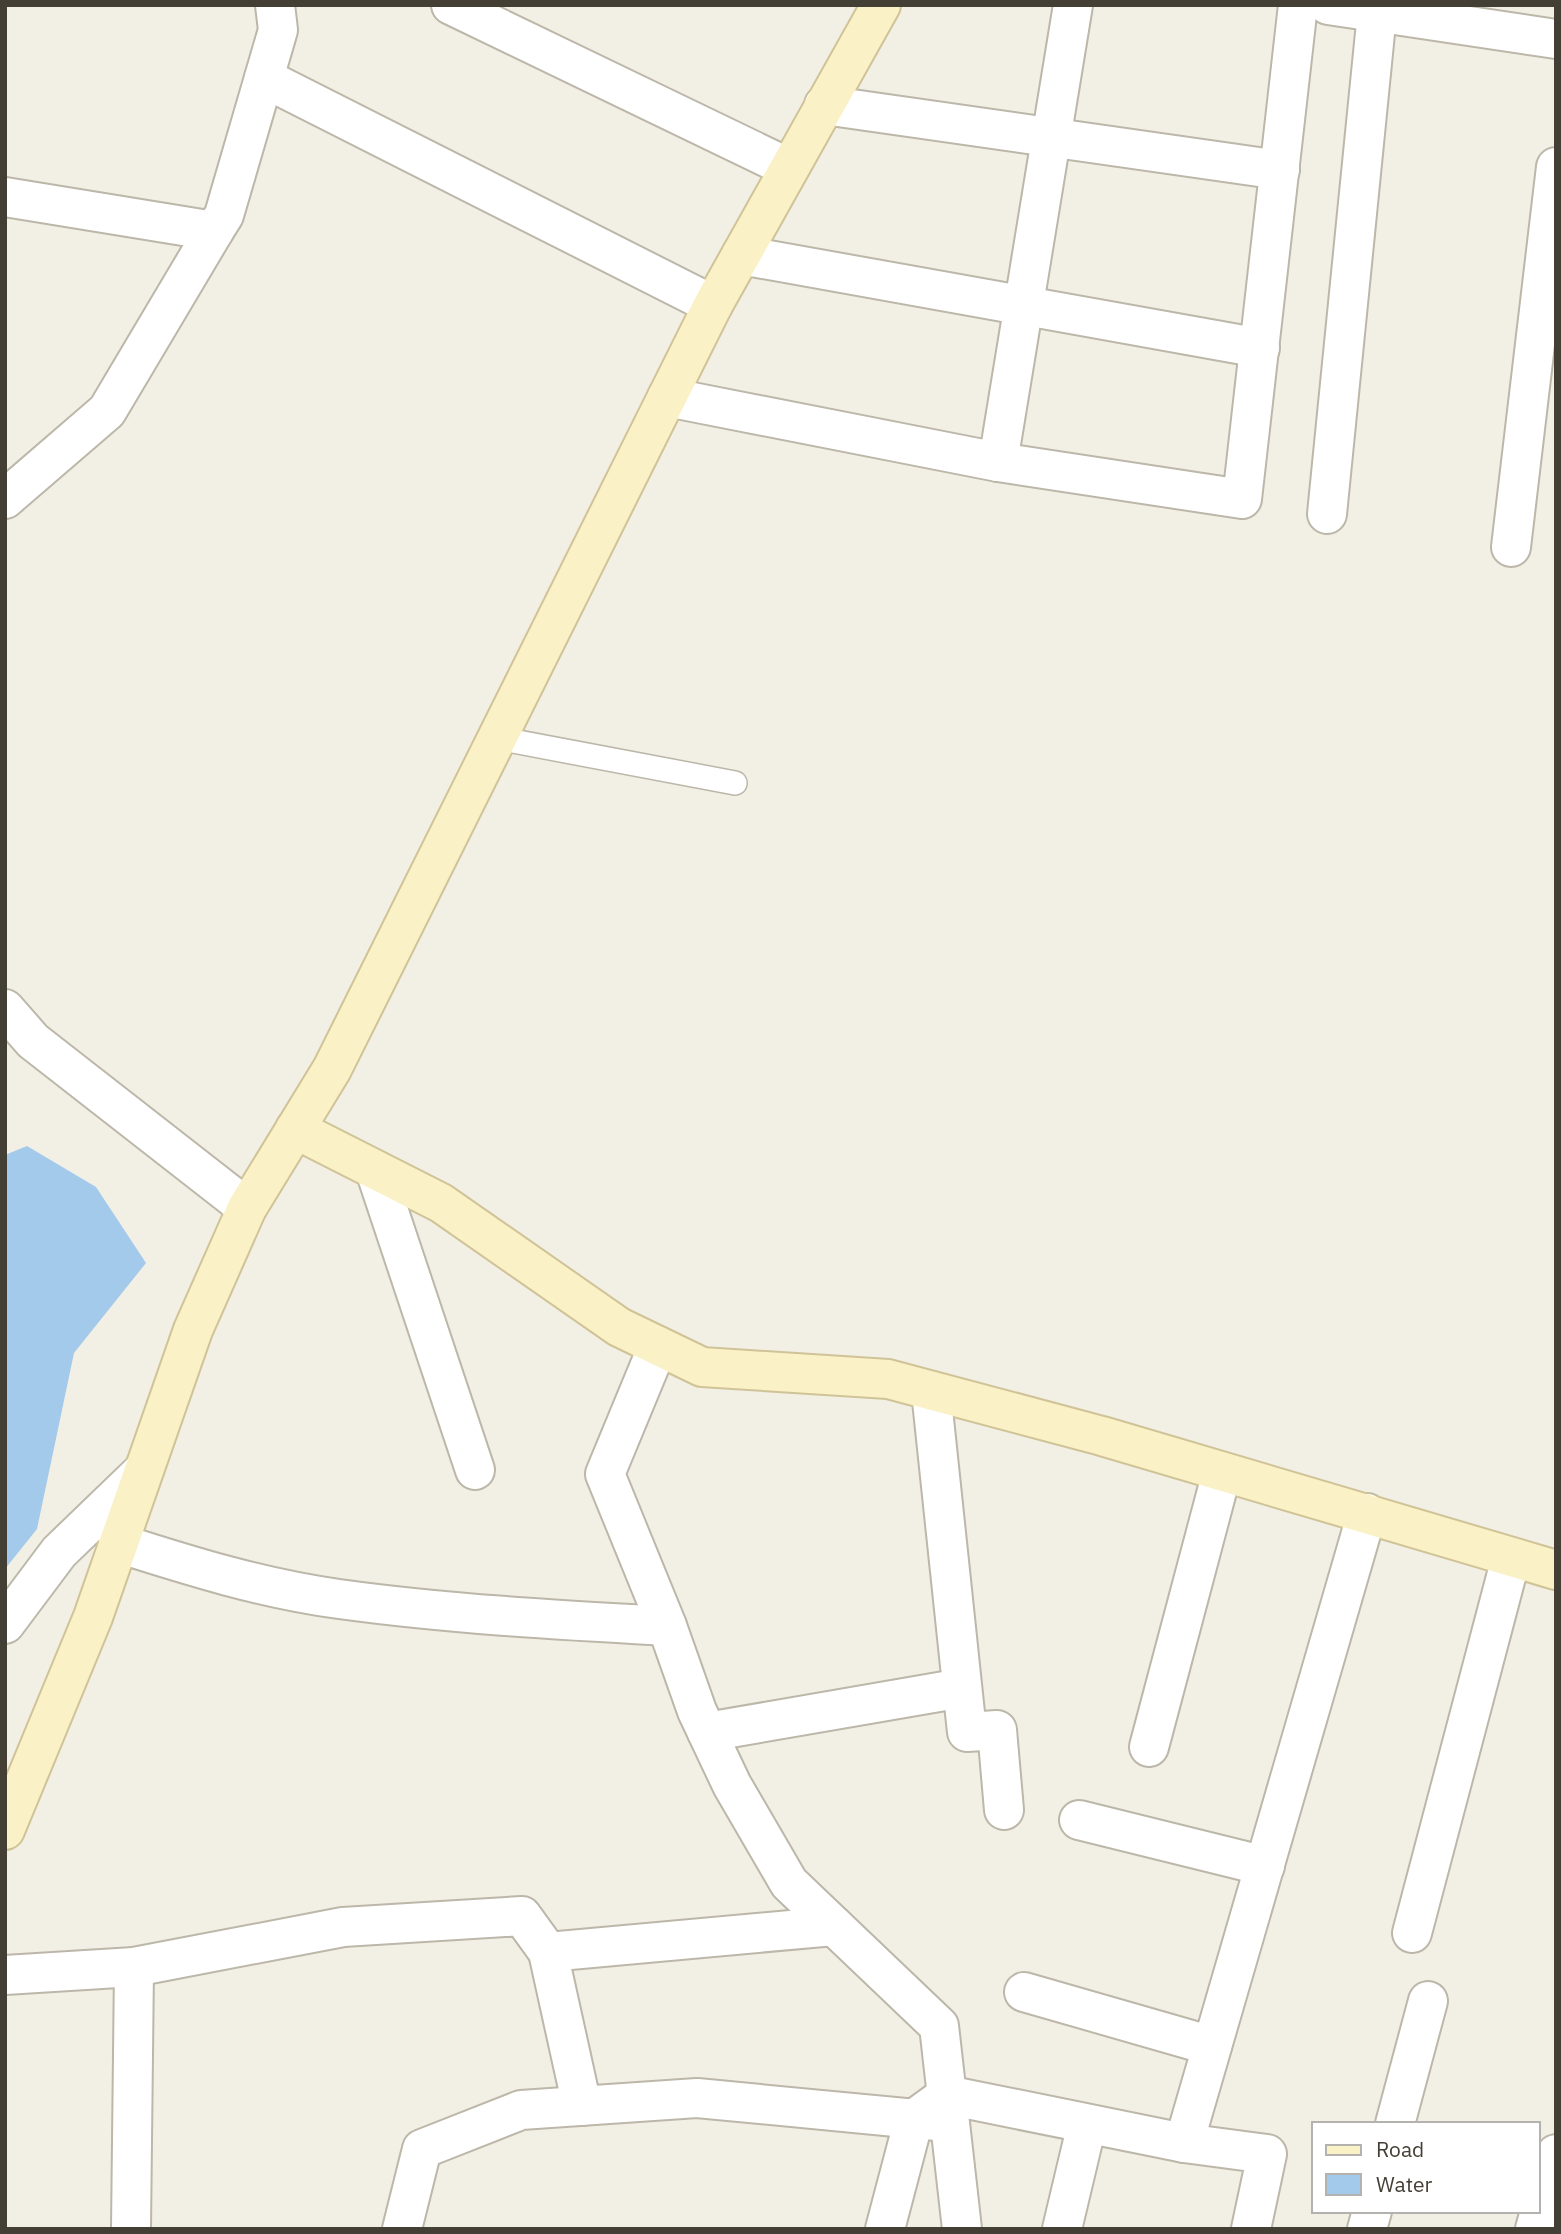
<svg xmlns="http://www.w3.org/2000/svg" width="1561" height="2234" font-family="'IBM Plex Sans',sans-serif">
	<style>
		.water { fill: #a4caeb }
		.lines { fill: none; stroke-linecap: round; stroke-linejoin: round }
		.lane-casing { stroke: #bcb7a9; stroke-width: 26 }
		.street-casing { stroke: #bcb7a9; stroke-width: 42 }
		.secondary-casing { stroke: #cfc397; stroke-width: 42 }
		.lane { stroke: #fff; stroke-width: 23 }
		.street { stroke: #fff; stroke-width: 38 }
		.secondary { stroke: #fbf1c6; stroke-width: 38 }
	</style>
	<rect width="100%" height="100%" fill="#f2efe5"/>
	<path class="water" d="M27,1146L96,1187L146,1263L74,1353L37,1529L5,1569V1155Z"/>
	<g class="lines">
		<defs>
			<path id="lane" d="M497,738L735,783"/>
			<g id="street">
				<path d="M451,5L789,168"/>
				<path d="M1328,5L1556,39"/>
				<path d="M264,78L713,305"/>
				<path d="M824,105L1280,170"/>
				<path d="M5,197L214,231"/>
				<path d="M741,255L1260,348"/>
				<path d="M667,397L998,462L1242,499L1298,5"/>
				<path d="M998,462L1073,5"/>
				<path d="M5,499L107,411L214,231L224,215L278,30L275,5"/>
				<path d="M1327,514L1377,13"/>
				<path d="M1511,547L1556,167"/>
				<path d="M5,1009L33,1041L247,1208"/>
				<path d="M375,1170L475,1470"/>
				<path d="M658,1346L605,1474L667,1626L697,1711L732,1785L789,1883L939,2026L962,2229"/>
				<path d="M931,1391L967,1732L997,1730L1004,1810"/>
				<path d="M118,1543C190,1566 264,1589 339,1599C448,1614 558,1620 667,1626"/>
				<path d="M5,1624L59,1552L143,1471"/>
				<path d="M707,1732L962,1688"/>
				<path d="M1149,1747L1222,1472"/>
				<path d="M1079,1820L1265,1866"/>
				<path d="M1412,1933L1511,1558"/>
				<path d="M548,1952L582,2106"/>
				<path d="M5,1975L134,1967L343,1927L522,1916L548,1952L834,1926"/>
				<path d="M1024,1992L1212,2046"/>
				<path d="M1395,2124L1428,2001"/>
				<path d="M1184,2143L1267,2154L1251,2229"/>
				<path d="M131,2229L134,1967"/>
				<path d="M402,2229L422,2149L521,2110L697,2098L937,2121"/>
				<path d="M885,2229L914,2119L947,2095L1184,2143L1367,1513"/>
				<path d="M1062,2229L1087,2124"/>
				<path d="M1367,2229L1372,2211"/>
				<path d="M1535,2229L1556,2154"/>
			</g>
			<g id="secondary">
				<path d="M295,1129L441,1203L619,1327L702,1367L888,1379L1102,1436L1556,1570"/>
				<path d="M5,1830L93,1617L193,1330L247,1208L332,1069L713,305L881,5"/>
			</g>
		</defs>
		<use href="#lane" class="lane-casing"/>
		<use href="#street" class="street-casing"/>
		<use href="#secondary" class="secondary-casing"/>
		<use href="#lane" class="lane"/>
		<use href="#street" class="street"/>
		<use href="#secondary" class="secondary"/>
	</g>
	<rect width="1561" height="2234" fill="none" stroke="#443f35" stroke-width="14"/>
	<rect x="1312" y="2122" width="228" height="91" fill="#ffffff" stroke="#b4b2ae" stroke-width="2"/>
	<rect x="1326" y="2145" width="35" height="10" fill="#fbf1c6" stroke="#b4b2ae" stroke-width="2"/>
	<text x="1376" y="2157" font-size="21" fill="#443f35">Road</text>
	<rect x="1326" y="2174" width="35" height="21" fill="#a4caeb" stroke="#b4b2ae" stroke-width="2"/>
	<text x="1376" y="2192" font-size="21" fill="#443f35">Water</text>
</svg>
